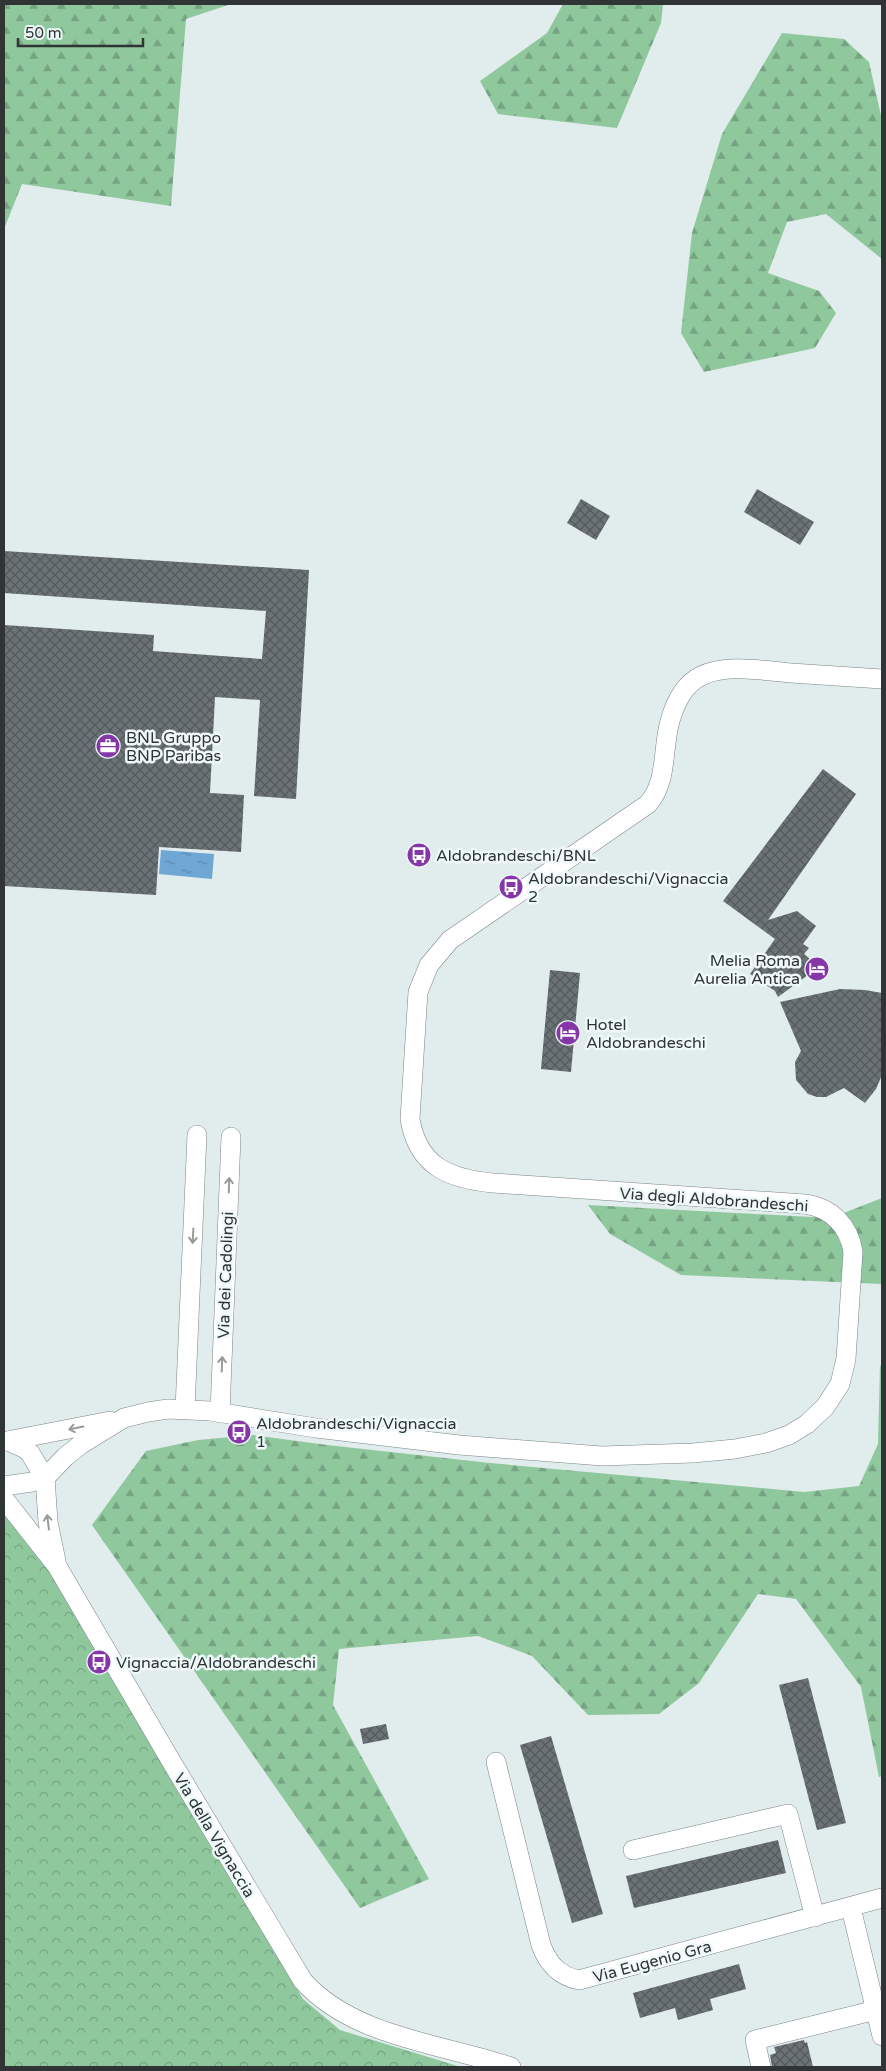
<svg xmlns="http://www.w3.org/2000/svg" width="886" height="2071" font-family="'Varela Round',sans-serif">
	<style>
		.forest { fill: url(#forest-firs) }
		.park { fill: url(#park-crowns) }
		.water { fill: url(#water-ripples) }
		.building { fill: url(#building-cross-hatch) }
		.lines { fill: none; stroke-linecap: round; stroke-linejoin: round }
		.minor-casing { stroke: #7b8585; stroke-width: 20 }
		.minor { stroke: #fff; stroke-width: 19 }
		.oneway { stroke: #989a9a }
		.labels { text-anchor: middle; stroke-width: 5; stroke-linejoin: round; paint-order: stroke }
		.poi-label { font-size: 16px; fill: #303434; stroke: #eef9f9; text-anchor: start }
		.street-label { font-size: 16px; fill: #303434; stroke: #eef9f9 }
	</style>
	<defs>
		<pattern id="forest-firs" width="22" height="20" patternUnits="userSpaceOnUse" patternTransform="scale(1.25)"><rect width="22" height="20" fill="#90c89e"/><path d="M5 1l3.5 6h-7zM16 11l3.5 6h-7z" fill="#76a382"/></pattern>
		<pattern id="park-crowns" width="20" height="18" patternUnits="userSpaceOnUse" patternTransform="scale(1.25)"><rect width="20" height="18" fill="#90c89e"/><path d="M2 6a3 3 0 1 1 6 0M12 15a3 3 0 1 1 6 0" fill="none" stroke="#76a382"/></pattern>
		<pattern id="water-ripples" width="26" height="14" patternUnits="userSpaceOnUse" patternTransform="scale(1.25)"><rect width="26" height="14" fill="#6ea6d4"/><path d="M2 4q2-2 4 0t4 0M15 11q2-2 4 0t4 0" fill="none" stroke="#5b88ad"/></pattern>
		<pattern id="building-cross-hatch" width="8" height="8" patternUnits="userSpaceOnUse" patternTransform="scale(1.25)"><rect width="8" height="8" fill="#6b7376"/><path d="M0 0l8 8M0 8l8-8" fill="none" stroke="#545a5c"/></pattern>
	</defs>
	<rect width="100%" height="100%" fill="#e1ecec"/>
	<g class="forest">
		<path d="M4,4H231L186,19L171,206L22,184L4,229Z"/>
		<path d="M563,4H663L661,23L617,128L498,114L480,81L547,33Z"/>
		<path d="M782,33L844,39L869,62L882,120V259L826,214L787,222L768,273L819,291L836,313L815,348L704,372L681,333L692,233L722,134Z"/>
		<path d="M882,1198V1284L681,1275L610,1234L588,1205L831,1218Z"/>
		<path d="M882,1365V1776L879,1777L861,1687L796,1599L758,1594L699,1683L659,1714L588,1715L532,1656L478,1636L339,1649L333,1705L429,1879L360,1908L92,1525L146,1451L198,1440L253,1435L327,1445L490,1463L804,1492L859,1486L878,1444L880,1366Z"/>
	</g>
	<path class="park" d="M4,1513L26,1533L303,1999L340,2030L461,2067H4Z"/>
	<path class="water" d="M161,850L214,854L212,879L159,874Z"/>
	<g class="building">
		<path d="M757,489L814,522L800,545L744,512Z"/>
		<path d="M581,499L610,516L596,540L567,523Z"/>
		<path d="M4,551L309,570L296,799L254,796L260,700L215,697L210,793L244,795L241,852L159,847L156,895L4,886V625L154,635L153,651L262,659L266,611L4,593Z"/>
		<path d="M823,769L856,794L768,920L797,911L816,926L803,944L809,948L804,954L811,960L807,966L812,972L778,997L775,991L750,974L775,939L723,901Z"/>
		<path d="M550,970L580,973L571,1072L541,1069Z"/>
		<path d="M840,989L865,990L882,993V1075L876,1089L865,1103L844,1088L826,1097H817L808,1094L796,1080L795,1062L801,1051L780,1002Z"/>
		<path d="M808,1678L846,1823L817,1830L779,1685Z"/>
		<path d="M386,1724L389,1739L363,1744L360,1729Z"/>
		<path d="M551,1736L603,1914L572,1923L520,1745Z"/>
		<path d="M778,1840L786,1873L634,1908L626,1876Z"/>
		<path d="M739,1964L746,1989L710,1999L713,2010L678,2020L675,2008L640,2018L633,1993Z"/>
		<path d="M804,2040L805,2043L807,2042L813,2067H772L770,2055L776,2053L774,2047Z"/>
	</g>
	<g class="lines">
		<defs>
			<g id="minor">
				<path d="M185,1409L197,1135"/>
				<path d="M220,1413L231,1137"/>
				<path d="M7,1441L110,1421"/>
				<path d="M8,1441L24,1448L30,1453L45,1478L48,1522L56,1561"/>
				<path d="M4,1486L32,1482L45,1478L65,1457L80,1445L124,1418L148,1412L168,1409L210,1411L316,1428L459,1445L602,1456L693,1453L735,1449L766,1443L789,1435L807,1424L825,1407L840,1384L846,1359L853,1252C849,1226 832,1208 805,1204L493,1183C450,1179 418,1167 410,1119L418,992L429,965L450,940L648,804C668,781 662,749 670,721C675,703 683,685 701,676C727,663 764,671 791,673C822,675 852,677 882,679"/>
				<path d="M4,1499L57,1566L171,1761L303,1981C353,2037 443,2044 511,2067"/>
				<path d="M496,1762L541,1945C548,1964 559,1976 579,1980L882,1898"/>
				<path d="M633,1850L788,1814L815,1917"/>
				<path d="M851,1908L882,2036"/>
				<path d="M761,2067L755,2040L876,2010"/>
			</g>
		</defs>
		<use href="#minor" class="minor-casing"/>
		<use href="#minor" class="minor"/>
	</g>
	<defs><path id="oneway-shaft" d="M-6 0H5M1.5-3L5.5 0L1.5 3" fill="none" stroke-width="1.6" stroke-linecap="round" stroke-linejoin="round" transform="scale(1.25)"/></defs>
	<g class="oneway">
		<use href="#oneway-shaft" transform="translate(229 1185) rotate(-88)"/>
		<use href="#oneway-shaft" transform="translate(193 1236) rotate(93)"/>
		<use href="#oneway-shaft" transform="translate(222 1364) rotate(-88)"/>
		<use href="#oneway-shaft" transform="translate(76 1428) rotate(169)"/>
		<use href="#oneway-shaft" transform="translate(48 1522) rotate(-97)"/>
	</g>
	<defs>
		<symbol id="office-disc" viewBox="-11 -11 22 22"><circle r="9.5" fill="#8537a7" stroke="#eef9f9"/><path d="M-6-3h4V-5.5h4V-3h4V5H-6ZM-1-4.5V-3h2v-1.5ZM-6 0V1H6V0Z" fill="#fff"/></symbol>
		<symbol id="bus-disc" viewBox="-11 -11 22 22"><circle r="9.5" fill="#8537a7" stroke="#eef9f9"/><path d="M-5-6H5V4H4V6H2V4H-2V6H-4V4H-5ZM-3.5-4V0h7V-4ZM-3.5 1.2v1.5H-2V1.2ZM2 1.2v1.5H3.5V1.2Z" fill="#fff"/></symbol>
		<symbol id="hotel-disc" viewBox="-11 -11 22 22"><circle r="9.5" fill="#8537a7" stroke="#eef9f9"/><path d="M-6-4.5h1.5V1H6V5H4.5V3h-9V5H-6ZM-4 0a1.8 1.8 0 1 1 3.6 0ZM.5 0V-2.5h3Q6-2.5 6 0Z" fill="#fff"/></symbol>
	</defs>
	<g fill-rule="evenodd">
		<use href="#office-disc" x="94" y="732" width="28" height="28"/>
		<use href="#bus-disc" x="405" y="841" width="28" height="28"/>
		<use href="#bus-disc" x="497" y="873" width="28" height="28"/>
		<use href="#hotel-disc" x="803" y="955" width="28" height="28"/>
		<use href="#hotel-disc" x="554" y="1019" width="28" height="28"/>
		<use href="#bus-disc" x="225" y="1418" width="28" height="28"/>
		<use href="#bus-disc" x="85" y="1648" width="28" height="28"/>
	</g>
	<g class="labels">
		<g class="poi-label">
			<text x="126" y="743">BNL Gruppo<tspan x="126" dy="18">BNP Paribas</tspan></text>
			<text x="436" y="861">Aldobrandeschi/BNL</text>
			<text x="528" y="884">Aldobrandeschi/Vignaccia<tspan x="528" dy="18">2</tspan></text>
			<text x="800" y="966" text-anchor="end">Melia Roma<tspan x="800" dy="18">Aurelia Antica</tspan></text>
			<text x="586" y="1030">Hotel<tspan x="586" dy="18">Aldobrandeschi</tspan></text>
			<text x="256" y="1429">Aldobrandeschi/Vignaccia<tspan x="256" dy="18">1</tspan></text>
			<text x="116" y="1668">Vignaccia/Aldobrandeschi</text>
		</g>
		<g class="street-label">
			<text transform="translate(714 1199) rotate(4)" y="6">Via degli Aldobrandeschi</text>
			<text transform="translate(225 1275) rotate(-88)" y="6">Via dei Cadolingi</text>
			<text transform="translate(215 1835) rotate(59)" y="6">Via della Vignaccia</text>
			<text transform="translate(652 1961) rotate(-15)" y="6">Via Eugenio Gra</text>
		</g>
	</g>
	<rect width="886" height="2071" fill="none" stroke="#303434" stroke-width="10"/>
	<path d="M18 38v8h125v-8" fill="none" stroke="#303434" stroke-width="2.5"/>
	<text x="25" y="38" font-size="15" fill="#303434" stroke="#eef9f9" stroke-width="4" paint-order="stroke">50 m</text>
</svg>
